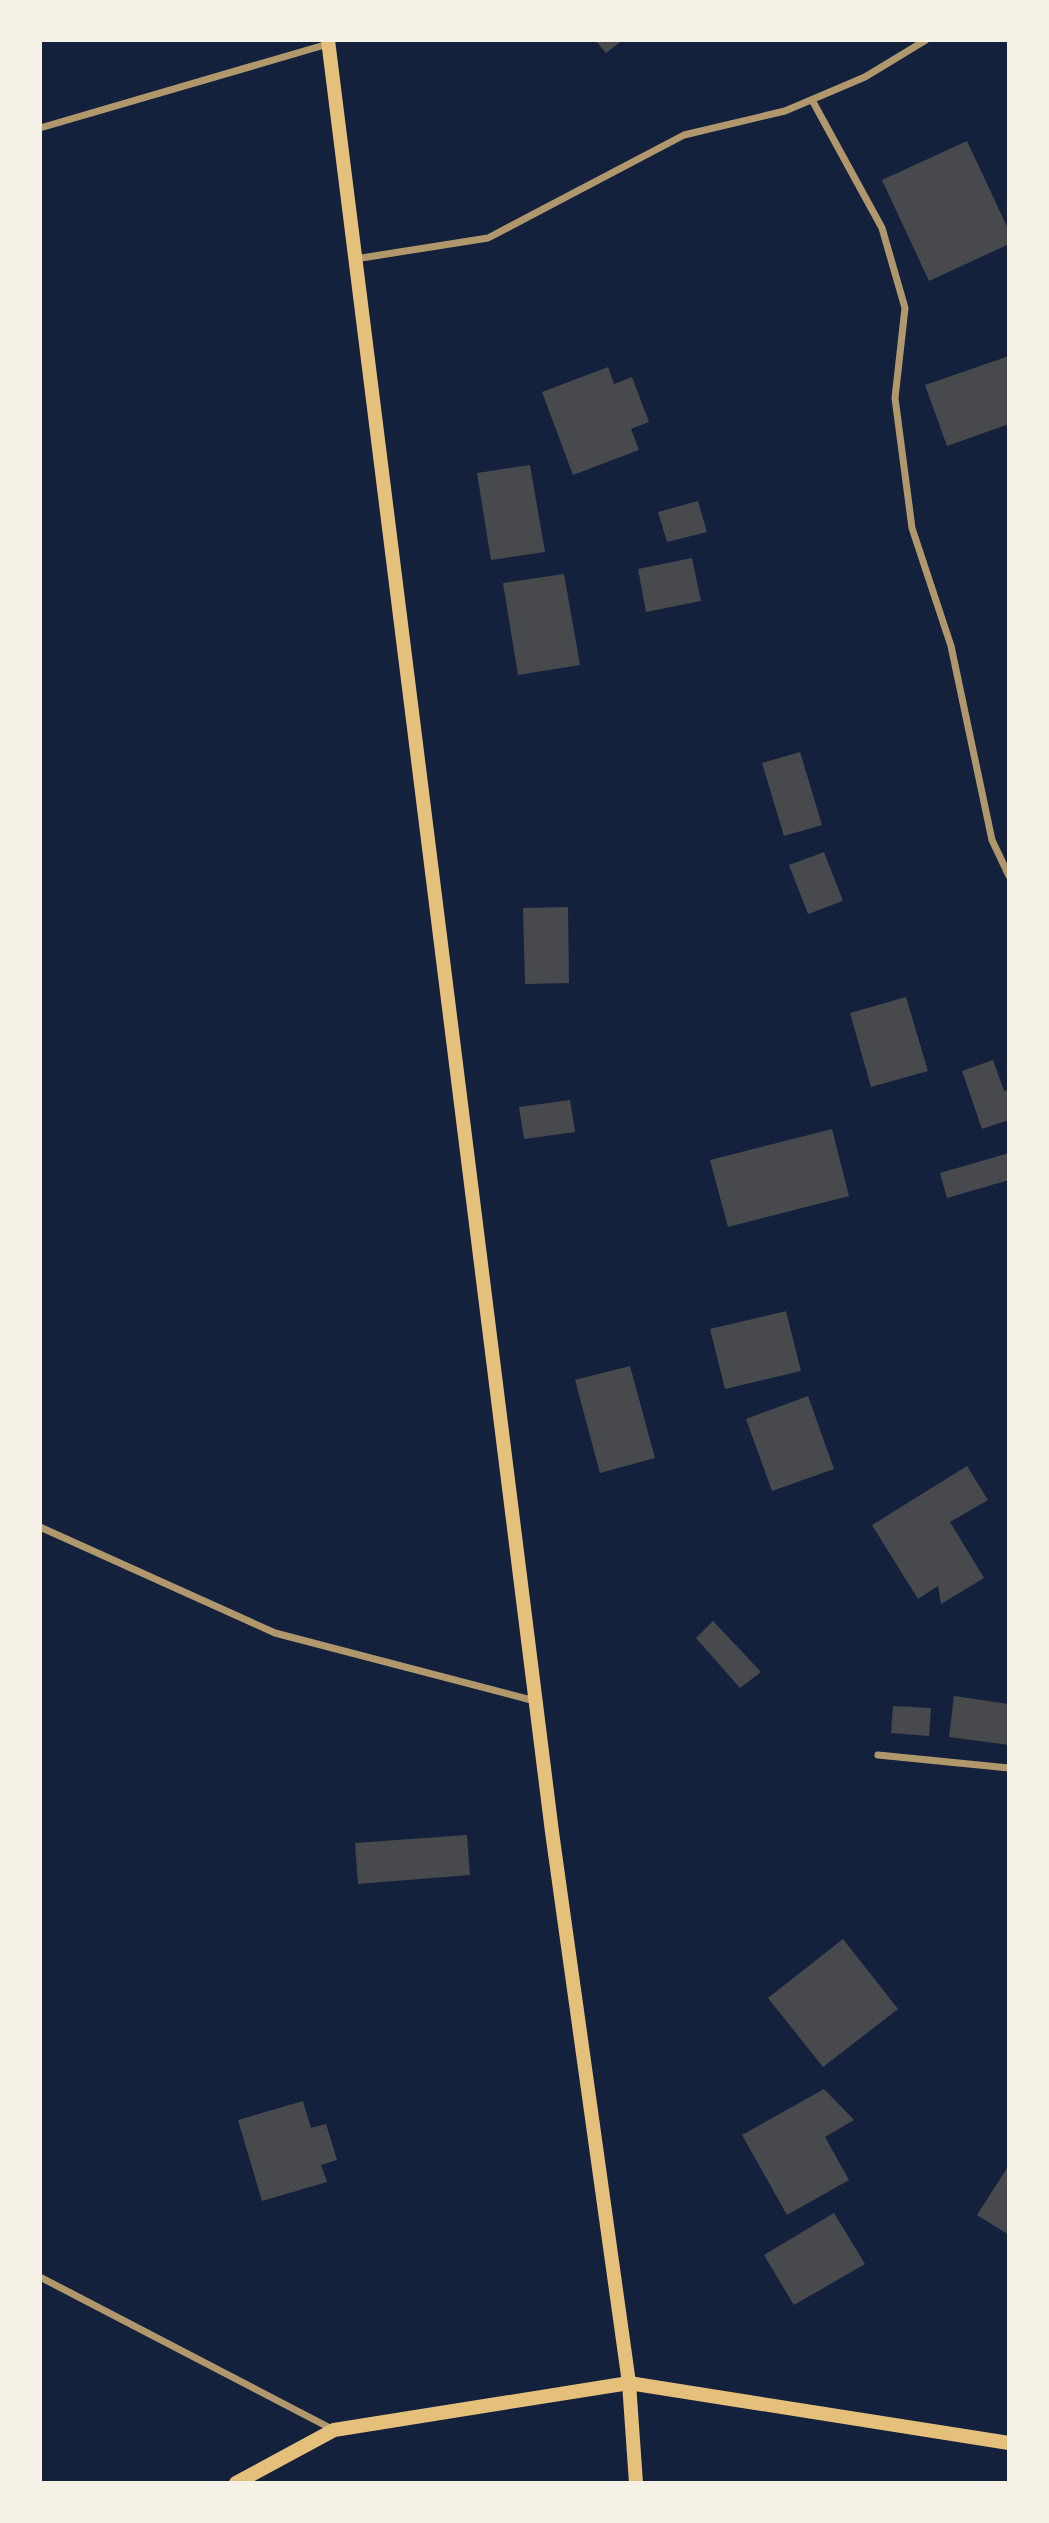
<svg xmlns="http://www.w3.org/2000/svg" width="1049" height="2523" font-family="'Roboto Condensed',sans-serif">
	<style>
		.building { fill: #48494c }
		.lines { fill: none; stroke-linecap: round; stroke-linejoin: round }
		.minor { stroke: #b1986c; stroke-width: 7 }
		.secondary { stroke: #e5c07b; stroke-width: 14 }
	</style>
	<rect width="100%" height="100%" fill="#14213d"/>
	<g class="building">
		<path d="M595,40H623L606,53Z"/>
		<path d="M967,141L1009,231V244L929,281L882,180Z"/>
		<path d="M1009,356V424L947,446L925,385Z"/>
		<path d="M608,367L614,384L632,377L649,422L631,429L639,450L573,475L542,392Z"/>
		<path d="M530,465L545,552L491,560L477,473Z"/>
		<path d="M698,501L707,532L667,542L658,512Z"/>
		<path d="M692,558L701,601L646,612L638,569Z"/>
		<path d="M564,574L580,665L518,675L503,583Z"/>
		<path d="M800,752L822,825L784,836L762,763Z"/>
		<path d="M824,852L843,901L808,914L789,865Z"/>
		<path d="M568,907L569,983L525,984L523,908Z"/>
		<path d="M906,997L928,1071L871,1087L850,1013Z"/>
		<path d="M993,1060L1004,1091L1009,1089V1120L982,1129L962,1071Z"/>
		<path d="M570,1100L575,1132L524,1139L519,1107Z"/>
		<path d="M832,1129L849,1196L728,1227L710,1160Z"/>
		<path d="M1009,1153V1180L947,1198L940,1173Z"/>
		<path d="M786,1311L801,1371L725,1389L710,1329Z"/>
		<path d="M630,1366L655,1458L600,1473L575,1380Z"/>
		<path d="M808,1396L834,1469L772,1491L746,1419Z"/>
		<path d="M967,1466L988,1500L950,1522L984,1578L941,1604L938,1586L918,1599L872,1525Z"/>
		<path d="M713,1621L761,1672L740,1688L696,1638Z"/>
		<path d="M954,1696L1009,1704V1745L949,1737Z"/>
		<path d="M893,1706L931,1708L929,1736L891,1733Z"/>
		<path d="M467,1835L470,1875L358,1884L355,1843Z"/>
		<path d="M843,1939L898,2009L823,2067L768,1998Z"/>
		<path d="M824,2089L854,2120L825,2137L849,2180L787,2215L742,2135Z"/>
		<path d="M303,2101L311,2128L326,2124L337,2160L321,2165L327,2182L262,2201L238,2120Z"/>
		<path d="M1009,2165V2235L977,2215Z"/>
		<path d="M834,2213L865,2264L794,2305L764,2255Z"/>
	</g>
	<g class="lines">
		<g class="minor">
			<path d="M812,100L882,228L905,308L895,398L912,528L951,646L992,840L1009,876"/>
			<path d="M40,128L328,44"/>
			<path d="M355,259L488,238L684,135L785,111L865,77L926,40"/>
			<path d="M40,1527L275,1633L535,1701"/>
			<path d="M878,1755L1009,1768"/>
			<path d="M40,2277L334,2430"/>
		</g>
		<g class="secondary">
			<path d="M328,40L552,1832L629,2383L636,2483"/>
			<path d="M236,2483L334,2430L629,2383L1009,2443"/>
		</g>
	</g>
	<rect width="1049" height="2523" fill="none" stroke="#f6f1e7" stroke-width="84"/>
</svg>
